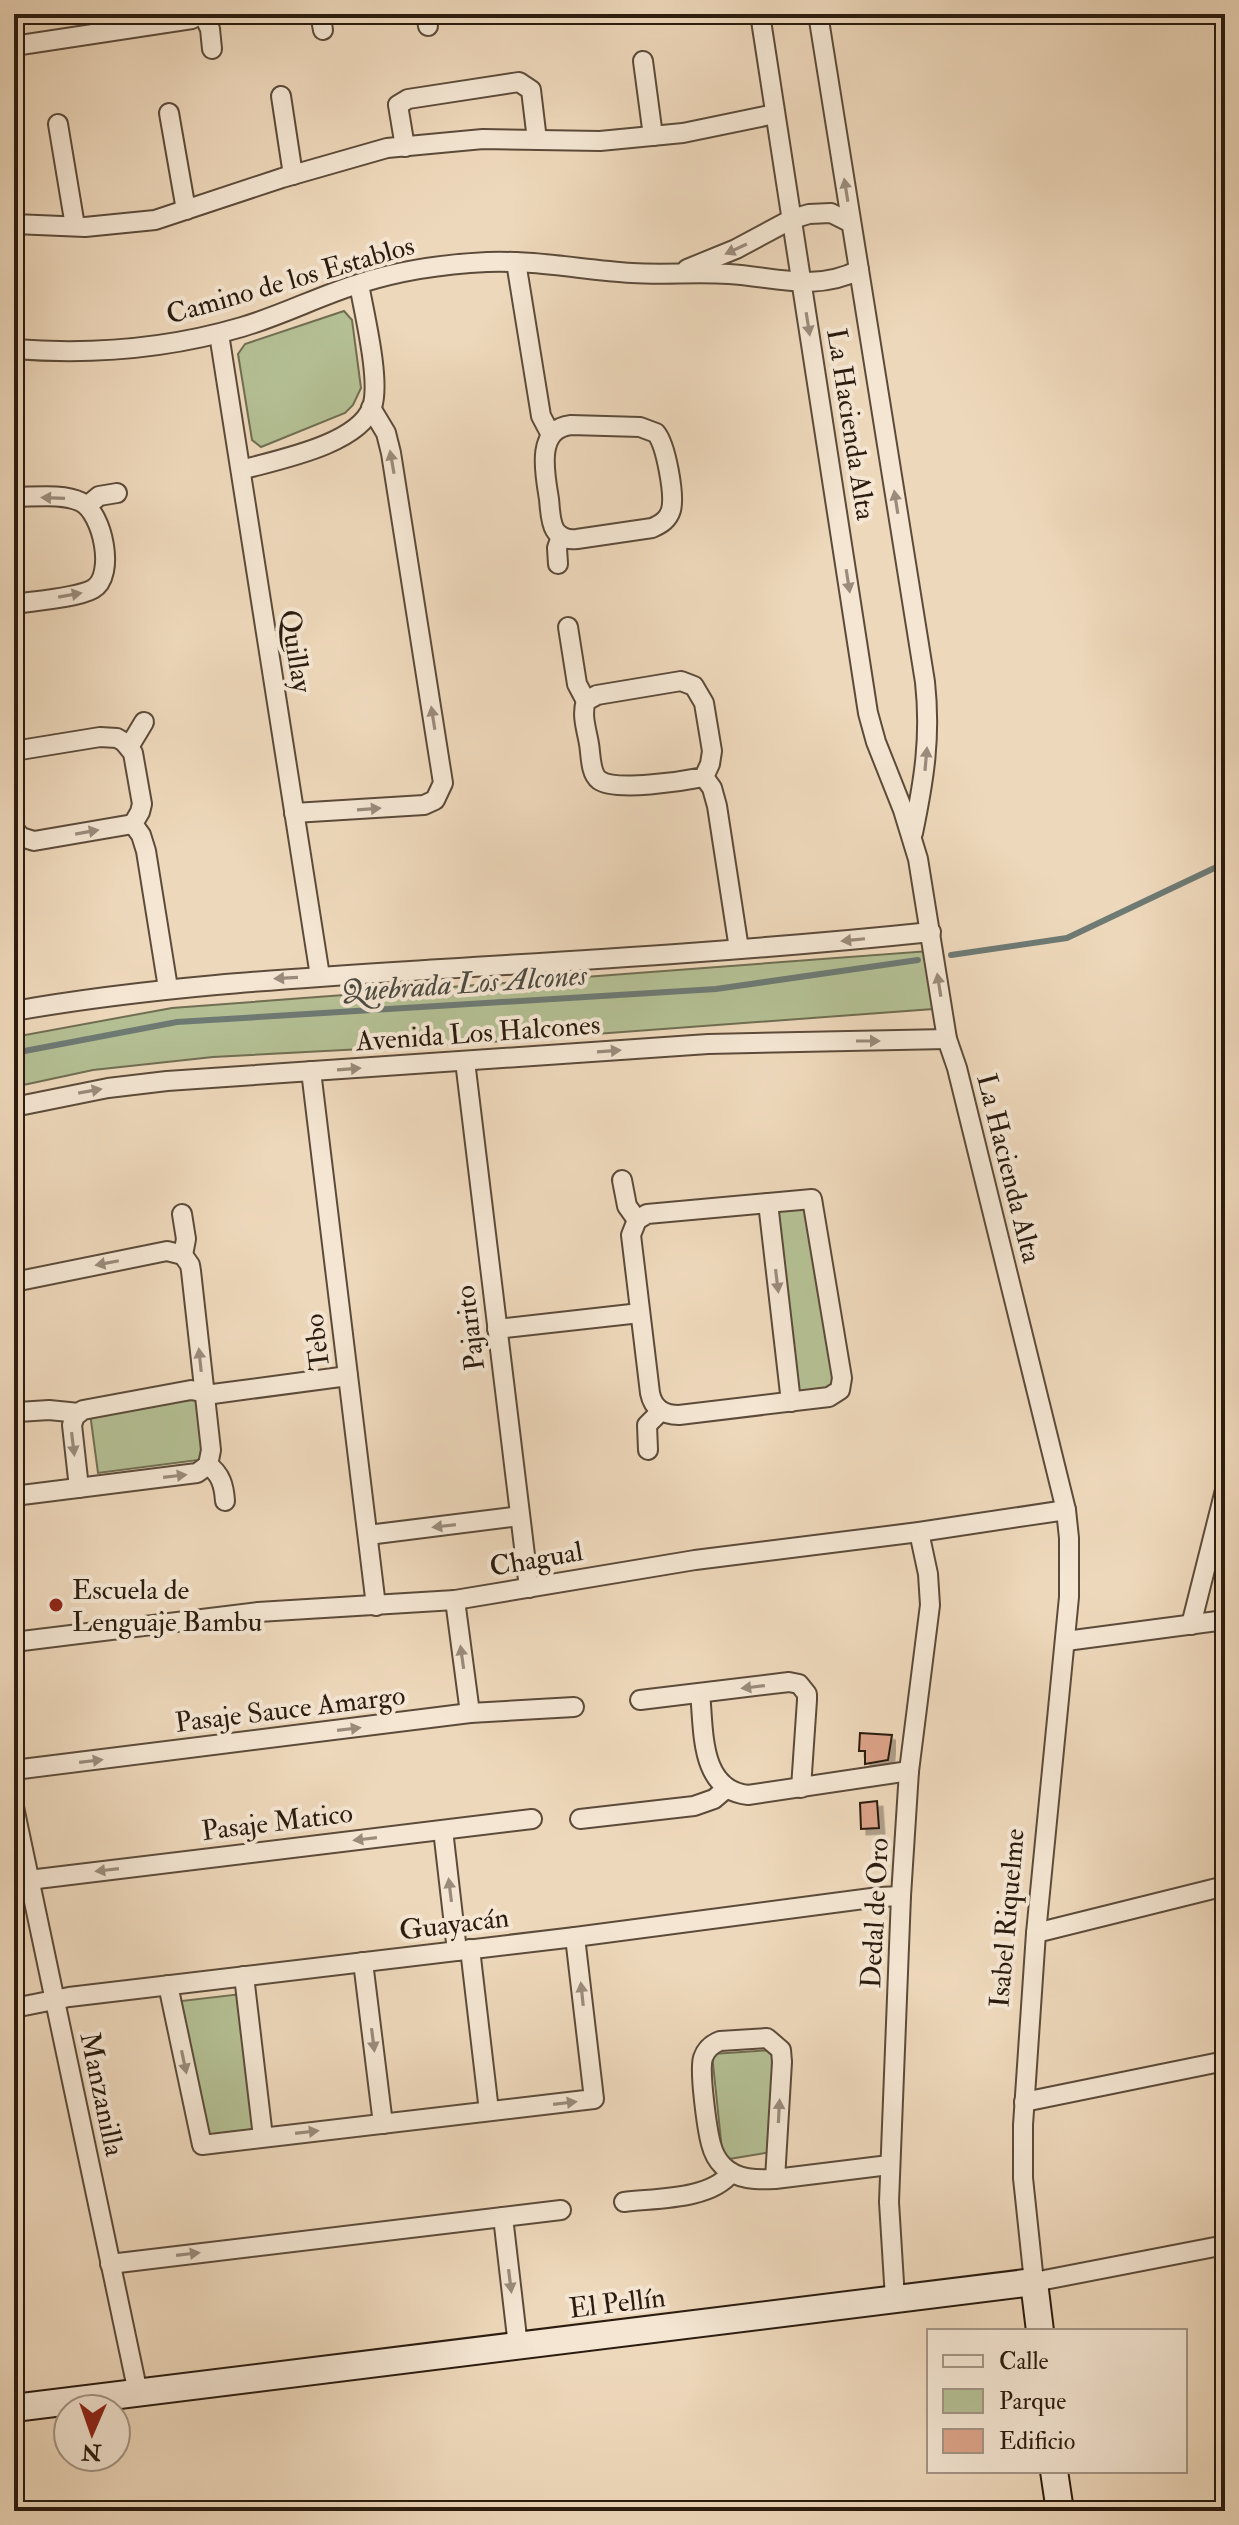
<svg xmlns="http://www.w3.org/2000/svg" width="1239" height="2525" font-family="'IM FELL Double Pica',serif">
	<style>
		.green { fill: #b4c094; stroke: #706e52; stroke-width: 2 }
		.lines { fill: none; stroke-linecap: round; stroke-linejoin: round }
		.stream { stroke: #6e7a74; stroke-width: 6 }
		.building { fill: #dda48a; stroke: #2b1c0f; stroke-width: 2; filter: url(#shadow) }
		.street-casing { stroke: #5c4b3a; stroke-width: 22 }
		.secondary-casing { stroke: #2b1c0f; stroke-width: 30 }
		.street { stroke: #f4e6d3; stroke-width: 18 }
		.secondary { stroke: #f4e6d3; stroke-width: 26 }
		.oneway { fill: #9a8b7b }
		.poi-dot { fill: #8f2418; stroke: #f4e6d3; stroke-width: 3 }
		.labels { text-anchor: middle; stroke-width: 8; stroke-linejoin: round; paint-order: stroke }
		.street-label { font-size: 28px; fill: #2b1c0f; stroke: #f4e6d3 }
		.poi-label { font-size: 28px; fill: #2b1c0f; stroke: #f4e6d3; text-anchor: start }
		.water-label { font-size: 30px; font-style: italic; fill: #4d4b41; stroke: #f4e6d3 }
	</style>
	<defs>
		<filter id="shadow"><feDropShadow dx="5.5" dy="5.5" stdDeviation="0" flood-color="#0004"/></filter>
	</defs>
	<rect width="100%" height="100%" fill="#eed8bb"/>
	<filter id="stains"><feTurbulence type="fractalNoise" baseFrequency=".0025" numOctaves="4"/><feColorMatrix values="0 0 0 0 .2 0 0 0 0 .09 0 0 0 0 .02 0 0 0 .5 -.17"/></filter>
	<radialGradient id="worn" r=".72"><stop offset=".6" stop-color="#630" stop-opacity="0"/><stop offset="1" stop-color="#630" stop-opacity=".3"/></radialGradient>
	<g class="green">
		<path d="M344,311L352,320L361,388L353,405L345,413L261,447L252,440L238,354L245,344Z"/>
		<path d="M929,951L933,1009L476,1043L213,1057L93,1070L14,1087V1037L172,1008Z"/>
		<path d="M810,1206L835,1387L798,1392L773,1211Z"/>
		<path d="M199,1399L206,1459L98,1473L90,1413Z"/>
		<path d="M241,1994L256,2129L207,2135L181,2001Z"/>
		<path d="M773,2050L771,2152L723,2160L712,2054Z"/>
	</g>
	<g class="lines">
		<g class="stream">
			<path d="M951,955L1067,938L1225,863"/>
			<path d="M14,1053L177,1022L716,989L918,960"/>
		</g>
	</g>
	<g class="building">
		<path d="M860,1733L892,1735L888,1760L865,1764V1751H859Z"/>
		<path d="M877,1801L879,1828L861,1829L860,1803Z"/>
	</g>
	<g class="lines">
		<defs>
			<g id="street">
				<path d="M203,14L210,29L212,49"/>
				<path d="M320,14L323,30"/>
				<path d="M426,14L428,26"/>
				<path d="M760,14L868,713L876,742L903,810L918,859L947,1039L957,1068L1066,1510L1069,1538V1597L1036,1933L1023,2125V2178L1034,2282L1225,2245"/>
				<path d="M818,14L925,682C931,737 924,780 913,833"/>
				<path d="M14,46L192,19L201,14"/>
				<path d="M643,61L653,136"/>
				<path d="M281,96L293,175"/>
				<path d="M169,113L186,210"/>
				<path d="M58,124L75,226"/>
				<path d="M405,147L398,105L408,99L519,82L531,90L537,140"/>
				<path d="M14,224L85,227L155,220L282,178L387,148L483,139L600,141L683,133L775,114"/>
				<path d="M516,262L541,416L551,435"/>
				<path d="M687,269L736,249L792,219L809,214L831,213L851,223"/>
				<path d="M219,334L320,976"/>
				<path d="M14,349C92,355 167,349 242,327C283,315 321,295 361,283C402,270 444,264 487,262C536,260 583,270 632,273C664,275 696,272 729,274C776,277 815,292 859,270"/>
				<path d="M571,425L640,427L656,433C666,445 675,495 671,510C668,520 661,524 652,528L577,539C568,540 560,538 555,530C550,522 550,508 549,499C545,474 535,429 571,425Z"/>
				<path d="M241,470C276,460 358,445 372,407C381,381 364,313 359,284"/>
				<path d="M14,497C34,497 63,493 81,502C103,513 116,576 93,589C77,598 33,601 14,604"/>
				<path d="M87,506L99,496L117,493"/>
				<path d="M558,564L557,548L561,536"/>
				<path d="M568,627L577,684L586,701"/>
				<path d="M681,681L694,686L704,703L712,751L710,764L704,777C684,781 615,792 599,780C590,773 591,755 589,744C587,731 581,715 586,701L597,695Z"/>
				<path d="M129,747L144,722"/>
				<path d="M14,751L100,737L117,738L124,742L133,753L142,804L140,812L133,824L34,841L21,837L14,829"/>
				<path d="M704,777L712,788L717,806L739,949"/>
				<path d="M294,813L424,805L435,800L443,783L391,453L386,433L371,408"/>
				<path d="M133,824L141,835L146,851L168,988"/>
				<path d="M14,1011C156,986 298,978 441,969C605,959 768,949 931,932"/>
				<path d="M465,1061L529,1588"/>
				<path d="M311,1071L376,1606"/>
				<path d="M14,1107L108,1088L167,1081L708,1044L947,1039"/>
				<path d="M622,1180L627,1206L637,1220"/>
				<path d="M812,1199L842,1378L840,1390L829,1397L679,1415C663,1415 653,1408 650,1393L631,1235L637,1220L647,1214Z"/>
				<path d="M768,1203L791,1402"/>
				<path d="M182,1214L186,1239L183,1255L190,1265L191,1271L211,1450L208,1465"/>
				<path d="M14,1282L167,1251L183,1255"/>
				<path d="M497,1329L640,1313"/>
				<path d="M18,1412L49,1410L79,1413"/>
				<path d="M648,1450L647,1425L661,1411"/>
				<path d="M208,1465C221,1474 224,1486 225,1501"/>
				<path d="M79,1488L72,1425L75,1416L83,1410L191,1390L213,1394L348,1376"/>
				<path d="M14,1496L197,1473L208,1465"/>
				<path d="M368,1535L520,1516"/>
				<path d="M455,1600L470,1713"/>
				<path d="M1191,1625L1225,1490"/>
				<path d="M1066,1641L1225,1620"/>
				<path d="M14,1642L258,1612L455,1600L695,1560L919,1532L1066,1510"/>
				<path d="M700,1693C704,1729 699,1790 748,1795L909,1771"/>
				<path d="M640,1700L789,1682L799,1684L807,1694V1700L801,1788"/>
				<path d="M14,1770L470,1713L574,1707"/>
				<path d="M14,1807L138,2393"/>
				<path d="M580,1819L694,1806L714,1799L727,1788"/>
				<path d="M443,1830L457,1951"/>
				<path d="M29,1880L532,1819"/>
				<path d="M1036,1933L1225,1886"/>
				<path d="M470,1949L489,2111"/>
				<path d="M363,1962L383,2124"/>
				<path d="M244,1976L263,2137"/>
				<path d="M168,1985L202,2145L594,2099L575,1937"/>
				<path d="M14,2008L69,1997L575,1937L879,1897L901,1896"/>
				<path d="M1024,2102L1225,2061"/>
				<path d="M775,2179L782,2062L781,2050L767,2038L720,2041C712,2044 706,2049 703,2058C699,2071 707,2129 711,2144C713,2152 717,2160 723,2166C737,2180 757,2180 775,2179L889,2165"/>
				<path d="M624,2202C656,2198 710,2200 731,2173"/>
				<path d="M503,2217L518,2346"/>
				<path d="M110,2264L561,2210"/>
				<path d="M895,2299L889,2202L901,1896L909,1771L930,1605L928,1574L919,1532"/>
			</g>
			<g id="secondary">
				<path d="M14,2408L1034,2282L1040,2331"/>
				<path d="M1054,2471L1060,2511"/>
			</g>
		</defs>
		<use href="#street" class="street-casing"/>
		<use href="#secondary" class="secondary-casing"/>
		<use href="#street" class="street"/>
		<use href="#secondary" class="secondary"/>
	</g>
	<defs><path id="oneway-solid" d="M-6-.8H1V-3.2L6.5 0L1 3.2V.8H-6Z" transform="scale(2)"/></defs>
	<g class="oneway">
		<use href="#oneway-solid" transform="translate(846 190) rotate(-99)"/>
		<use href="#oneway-solid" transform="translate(736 249) rotate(155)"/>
		<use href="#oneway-solid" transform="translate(808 324) rotate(81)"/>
		<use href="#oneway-solid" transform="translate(392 462) rotate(-100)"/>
		<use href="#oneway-solid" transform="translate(53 498) rotate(-178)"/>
		<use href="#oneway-solid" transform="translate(896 502) rotate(-99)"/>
		<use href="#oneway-solid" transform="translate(848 581) rotate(81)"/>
		<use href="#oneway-solid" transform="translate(70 595) rotate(-10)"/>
		<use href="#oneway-solid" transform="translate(433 718) rotate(-99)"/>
		<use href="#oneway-solid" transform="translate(926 759) rotate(-85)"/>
		<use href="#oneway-solid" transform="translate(369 809) rotate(-4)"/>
		<use href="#oneway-solid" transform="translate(87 832) rotate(-10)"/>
		<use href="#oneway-solid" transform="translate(853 940) rotate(174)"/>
		<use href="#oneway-solid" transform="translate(286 978) rotate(177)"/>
		<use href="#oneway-solid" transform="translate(939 985) rotate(-99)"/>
		<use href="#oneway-solid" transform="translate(868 1041)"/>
		<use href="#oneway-solid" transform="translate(609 1051) rotate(-4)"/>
		<use href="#oneway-solid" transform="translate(349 1069) rotate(-4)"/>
		<use href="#oneway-solid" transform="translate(90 1091) rotate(-10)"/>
		<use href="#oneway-solid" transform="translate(107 1263) rotate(169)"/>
		<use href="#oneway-solid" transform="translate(777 1281) rotate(83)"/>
		<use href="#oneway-solid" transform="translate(200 1360) rotate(-96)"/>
		<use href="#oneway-solid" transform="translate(73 1444) rotate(83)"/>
		<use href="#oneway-solid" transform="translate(175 1476) rotate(-7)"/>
		<use href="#oneway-solid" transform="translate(444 1526) rotate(173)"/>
		<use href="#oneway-solid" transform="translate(462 1657) rotate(-98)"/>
		<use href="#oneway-solid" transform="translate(753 1687) rotate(173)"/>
		<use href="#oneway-solid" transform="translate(349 1729) rotate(-7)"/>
		<use href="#oneway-solid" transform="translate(91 1761) rotate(-7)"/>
		<use href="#oneway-solid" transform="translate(365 1839) rotate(173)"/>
		<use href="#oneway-solid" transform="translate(107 1870) rotate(173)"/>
		<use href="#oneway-solid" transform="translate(450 1890) rotate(-97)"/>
		<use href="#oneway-solid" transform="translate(582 1994) rotate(-96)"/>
		<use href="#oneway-solid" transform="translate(373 2040) rotate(83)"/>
		<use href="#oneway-solid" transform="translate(184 2062) rotate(78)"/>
		<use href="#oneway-solid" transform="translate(565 2103) rotate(-7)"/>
		<use href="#oneway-solid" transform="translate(779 2111) rotate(-87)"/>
		<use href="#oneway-solid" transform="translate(307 2132) rotate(-7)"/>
		<use href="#oneway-solid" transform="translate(188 2254) rotate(-7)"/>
		<use href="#oneway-solid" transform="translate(510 2281) rotate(83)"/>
	</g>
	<circle class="poi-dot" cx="56" cy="1605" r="8"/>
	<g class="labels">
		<g class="street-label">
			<text transform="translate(290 279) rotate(-16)" y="10">Camino de los Establos</text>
			<text transform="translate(852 424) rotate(81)" y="10">La Hacienda Alta</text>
			<text transform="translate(297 651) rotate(81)" y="10">Quillay</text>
			<text transform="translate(478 1032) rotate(-4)" y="10">Avenida Los Halcones</text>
			<text transform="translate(1010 1168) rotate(76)" y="10">La Hacienda Alta</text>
			<text transform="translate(469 1328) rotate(-97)" y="10">Pajarito</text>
			<text transform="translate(316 1342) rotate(-97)" y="10">Tebo</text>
			<text transform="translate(536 1558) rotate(-10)" y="10">Chagual</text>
			<text transform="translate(290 1708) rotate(-7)" y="10">Pasaje Sauce Amargo</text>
			<text transform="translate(277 1821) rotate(-7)" y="10">Pasaje Matico</text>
			<text transform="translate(874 1913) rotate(-87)" y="10">Dedal de Oro</text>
			<text transform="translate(1006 1918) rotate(-85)" y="10">Isabel Riquelme</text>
			<text transform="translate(454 1923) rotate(-7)" y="10">Guayacán</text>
			<text transform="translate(103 2094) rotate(78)" y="10">Manzanilla</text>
			<text transform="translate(617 2302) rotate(-7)" y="10">El Pellín</text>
		</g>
		<g class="poi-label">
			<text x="72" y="1599">Escuela de<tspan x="72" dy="32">Lenguaje Bambu</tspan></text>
		</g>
		<g class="water-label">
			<text transform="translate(464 983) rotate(-4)" y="10">Quebrada Los Alcones</text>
		</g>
	</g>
	<rect width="1239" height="2525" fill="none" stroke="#eed8bb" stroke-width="48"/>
	<rect x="16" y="16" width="1207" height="2493" fill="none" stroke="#2b1c0f" stroke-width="4"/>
	<rect x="24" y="24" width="1191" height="2477" fill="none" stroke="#2b1c0f" stroke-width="2"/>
	<rect x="927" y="2329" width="260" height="144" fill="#f4e6d3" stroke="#a49585" stroke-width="2"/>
	<rect x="943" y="2355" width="40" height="12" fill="#f4e6d3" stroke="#a49585" stroke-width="2"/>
	<text x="999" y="2369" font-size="24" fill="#2b1c0f">Calle</text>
	<rect x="943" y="2389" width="40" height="24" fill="#b4c094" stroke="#a49585" stroke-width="2"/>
	<text x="999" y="2409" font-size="24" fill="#2b1c0f">Parque</text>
	<rect x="943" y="2429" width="40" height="24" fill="#dda48a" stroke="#a49585" stroke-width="2"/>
	<text x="999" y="2449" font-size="24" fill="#2b1c0f">Edificio</text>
	<g transform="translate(92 2433) rotate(182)"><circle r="38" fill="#f4e6d3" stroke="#a49585" stroke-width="2"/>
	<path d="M0-6L14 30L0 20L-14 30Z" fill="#8f2418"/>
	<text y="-12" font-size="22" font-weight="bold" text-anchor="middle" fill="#2b1c0f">N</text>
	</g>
	<rect width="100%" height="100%" filter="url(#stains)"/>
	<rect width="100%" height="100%" fill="url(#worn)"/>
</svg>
